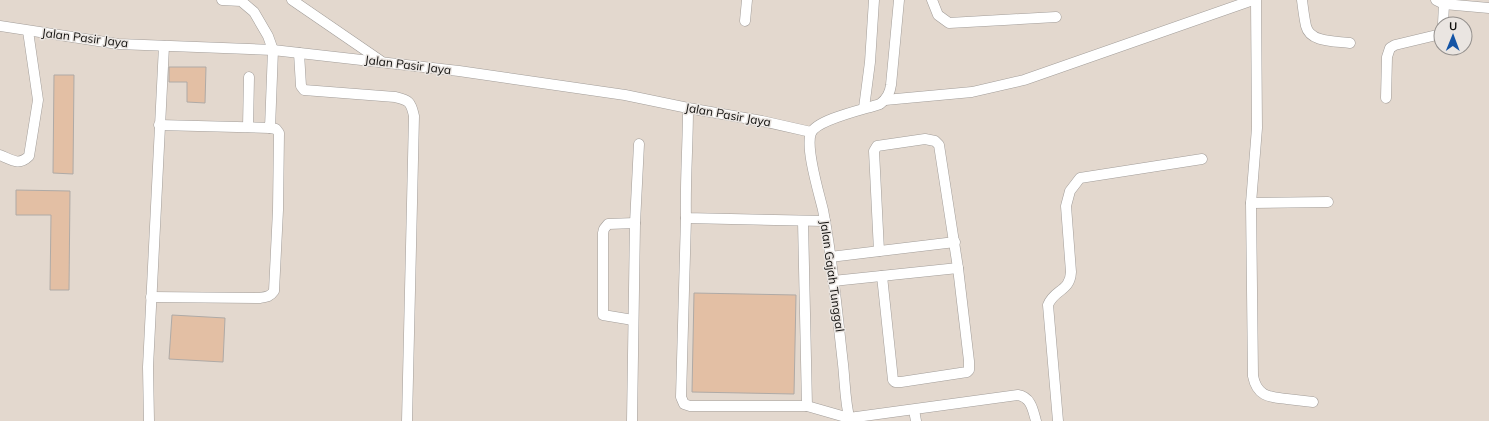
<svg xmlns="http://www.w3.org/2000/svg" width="1489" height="421" font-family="Mulish,sans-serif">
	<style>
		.built { fill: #e3d8ce; fill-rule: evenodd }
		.building { fill: #e3bfa4; stroke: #afaaa6 }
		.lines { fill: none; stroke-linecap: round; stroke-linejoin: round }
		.minor-casing { stroke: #a29d99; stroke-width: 11 }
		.minor { stroke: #fff; stroke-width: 10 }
		.labels { text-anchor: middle; stroke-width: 3; stroke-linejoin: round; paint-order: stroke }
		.street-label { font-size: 12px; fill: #100f0d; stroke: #eae5e1 }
	</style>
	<rect width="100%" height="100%" fill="#eae5e1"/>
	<path class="built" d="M0,0H1489V421H0ZM1441,24H1465V48H1441Z"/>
	<g class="building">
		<path d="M169,67H206L205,103L187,102V82H169Z"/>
		<path d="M54,75H74L73,174L53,173Z"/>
		<path d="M16,190L70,191L69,290H50L51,215H16Z"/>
		<path d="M694,293L796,295L794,394L692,392Z"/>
		<path d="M172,315L225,318L223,362L169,359Z"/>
	</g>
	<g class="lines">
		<defs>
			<g id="minor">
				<path d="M292,0L381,61"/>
				<path d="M932,0L938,15L949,23L1056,17"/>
				<path d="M1256,0L1257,128L1251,203L1253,376C1257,397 1270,397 1287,399C1296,400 1304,401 1313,402"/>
				<path d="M1302,0C1303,8 1304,17 1306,26C1310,43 1336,41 1350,43"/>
				<path d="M1436,0L1444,4L1489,8"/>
				<path d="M745,21L747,0"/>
				<path d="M1443,24L1444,4"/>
				<path d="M0,26L118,44L273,50L459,71L625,95L688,108L762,121L811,132"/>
				<path d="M299,53L301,86L304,90L395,97C409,100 411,102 414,116L407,421"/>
				<path d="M1386,98L1387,57L1390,48L1395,45L1441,34"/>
				<path d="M885,100L972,92L1024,80L1253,0"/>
				<path d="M688,108C688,145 685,181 686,218L825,221"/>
				<path d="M864,108L870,62L874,0"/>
				<path d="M159,125L270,128L273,50L268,36L254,12L241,1L222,0"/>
				<path d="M248,127L249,77"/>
				<path d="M0,155C12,160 19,166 29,156L38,100L28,31"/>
				<path d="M1251,203L1328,202"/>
				<path d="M686,218L681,397L684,404L690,406H807L849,418L1018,395C1031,397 1033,410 1036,421"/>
				<path d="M803,221L807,406"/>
				<path d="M879,251L874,151L877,146L925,139L935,141L939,145L958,268L969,361V370L967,372L901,382H895L893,380L882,276"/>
				<path d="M830,257L955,242"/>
				<path d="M833,281L958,268"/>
				<path d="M151,297L259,298C266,297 270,297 274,291L278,210L279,133L276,129L270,128"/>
				<path d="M633,320L603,315V233L604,229L608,224L635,223"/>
				<path d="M914,410L916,421"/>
				<path d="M149,421L148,367L164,46"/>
				<path d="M632,421L635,223L639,144"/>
				<path d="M850,421C845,403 845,382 843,364C837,313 833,261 823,210C819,193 805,148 811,133C817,119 866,109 880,104C887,99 890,93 891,85L899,0"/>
				<path d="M1058,421L1048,305C1054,289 1070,292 1071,272L1066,206L1070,191L1080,178L1202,159"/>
			</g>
		</defs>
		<use href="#minor" class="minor-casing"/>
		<use href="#minor" class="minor"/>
	</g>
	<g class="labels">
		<g class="street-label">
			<text transform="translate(85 38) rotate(7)" y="4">Jalan Pasir Jaya</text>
			<text transform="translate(408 65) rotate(7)" y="4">Jalan Pasir Jaya</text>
			<text transform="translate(728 115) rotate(10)" y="4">Jalan Pasir Jaya</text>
			<text transform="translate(832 276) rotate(82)" y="4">Jalan Gajah Tunggal</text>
		</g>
	</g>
	<g transform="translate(1453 36) rotate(1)"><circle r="19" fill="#eae5e1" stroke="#938f8c"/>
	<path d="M0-3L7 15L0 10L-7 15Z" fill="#1454a5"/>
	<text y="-6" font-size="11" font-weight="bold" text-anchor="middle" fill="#100f0d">U</text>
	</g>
</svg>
